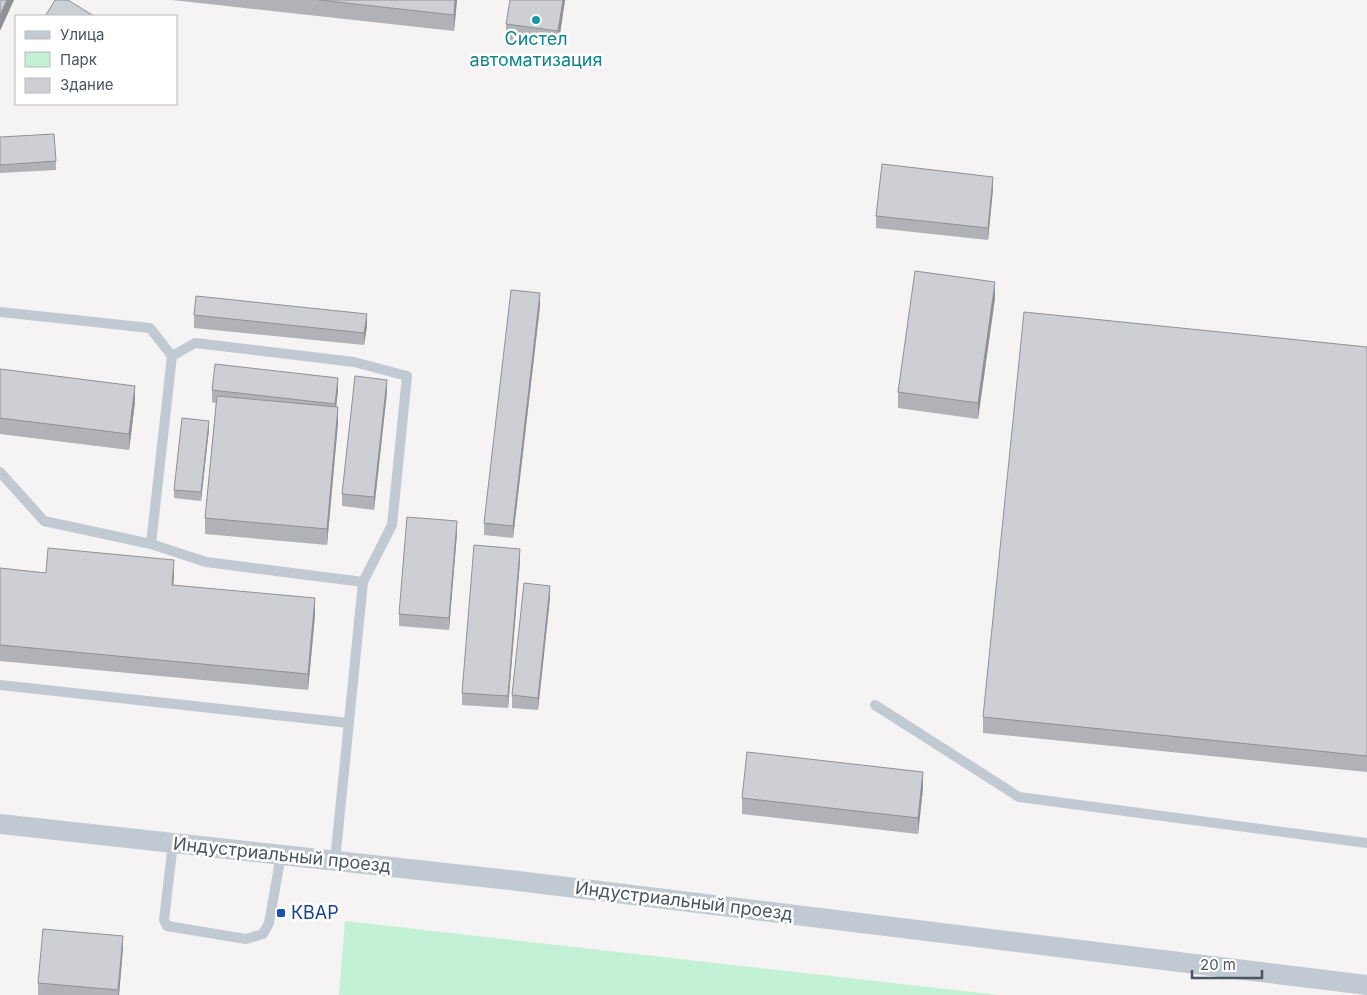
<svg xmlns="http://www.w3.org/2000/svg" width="1367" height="995" font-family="Inter,sans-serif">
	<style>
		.green { fill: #c3f1d5 }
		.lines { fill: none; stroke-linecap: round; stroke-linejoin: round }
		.service { stroke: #c1cad2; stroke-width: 10 }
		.minor { stroke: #c1cad2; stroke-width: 20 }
		.wall { fill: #b0b2b7 }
		.shaded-wall { fill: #909195 }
		.building { fill: #cdcfd5; stroke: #909195 }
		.culture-dot { fill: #0f9aa8; stroke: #fff; stroke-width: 2 }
		.transit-dot { fill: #1a4fb4; stroke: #fff; stroke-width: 2 }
		.labels { text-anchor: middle; stroke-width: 5; stroke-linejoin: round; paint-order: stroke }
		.culture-label { font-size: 18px; fill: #0d838f; stroke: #fff }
		.street-label { font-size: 18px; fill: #4a5661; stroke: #fff }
		.transit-label { font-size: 18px; fill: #164399; stroke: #fff; text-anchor: start }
	</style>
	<rect width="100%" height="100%" fill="#f5f3f3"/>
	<path class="green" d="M345,921L999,995H339Z"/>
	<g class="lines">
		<g class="service">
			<path d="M0,312L150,328L172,356L151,544L206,562L363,582"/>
			<path d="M172,356L195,343L354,362L407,376L392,525L363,582L335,861"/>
			<path d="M0,472L44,521L151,544"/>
			<path d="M0,685L349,723"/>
			<path d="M875,705L1019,797L1367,843"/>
			<path d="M173,843L164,920L167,926L246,939L263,934L269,923L281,855"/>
		</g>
		<path class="minor" d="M0,824L510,880L1367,985"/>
	</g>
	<g class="wall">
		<path d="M172,0H457L454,31Z"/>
		<path d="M565,0L558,47L506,40V24Z"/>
		<path d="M0,137L56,161V170L0,173Z"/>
		<path d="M993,189L988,240L876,228V216Z"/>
		<path d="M995,298L978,419L898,408V392Z"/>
		<path d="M540,306L513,538L484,535V523Z"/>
		<path d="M194,315L367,326L364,345L194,328Z"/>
		<path d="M1367,347V772L983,733V717Z"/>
		<path d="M0,369L135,402L129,450L0,434Z"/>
		<path d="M212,390L338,391L336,407L338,423L327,545L205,534V518L216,403L212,402Z"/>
		<path d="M387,392L374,510L342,506V494Z"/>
		<path d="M209,429L201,501L174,498V490Z"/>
		<path d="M457,533L449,630L399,626V614Z"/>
		<path d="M520,561L508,708L462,705V693Z"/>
		<path d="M0,568L46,573L174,576L173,585L315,615L308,690L0,661Z"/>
		<path d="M550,598L538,710L512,708V695Z"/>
		<path d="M923,788L918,834L742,814V798Z"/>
		<path d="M123,948L119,995H38V983Z"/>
	</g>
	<g class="shaded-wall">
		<path d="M7,0H14L0,31V15Z"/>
		<path d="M455,0H457L454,31V15Z"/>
		<path d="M563,0H565L558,47V31Z"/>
		<path d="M993,177V189L988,240V228Z"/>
		<path d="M995,282V298L978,419V403Z"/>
		<path d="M540,293V306L513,538V526Z"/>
		<path d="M367,314V326L364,345V333Z"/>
		<path d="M338,378V391L335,417V404Z"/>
		<path d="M387,380V392L374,510V497Z"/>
		<path d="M135,386V402L129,450V434Z"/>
		<path d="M338,407V423L327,545V529Z"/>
		<path d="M209,421V429L201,501V492Z"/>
		<path d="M457,521V533L449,630V618Z"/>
		<path d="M520,549V561L508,708V696Z"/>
		<path d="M174,560V576L172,601V585Z"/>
		<path d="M550,586V598L538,710V698Z"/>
		<path d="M315,598V615L308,690V674Z"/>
		<path d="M923,772V788L918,834V818Z"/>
		<path d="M123,936V948L119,995H118Z"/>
	</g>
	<g class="building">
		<path d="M0,0H7L0,15Z"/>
		<path d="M55,0H68L94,16H48L46,15Z"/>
		<path d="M319,0H455L454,15Z"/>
		<path d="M510,0H563L558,31L506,24Z"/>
		<path d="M54,134L56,161L0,165V137Z"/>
		<path d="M882,164L993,177L988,228L876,216Z"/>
		<path d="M915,271L995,282L978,403L898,392Z"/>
		<path d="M511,290L540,293L513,526L484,523Z"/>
		<path d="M196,296L367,314L364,333L194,315Z"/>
		<path d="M1024,312L1367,347V756L983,717Z"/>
		<path d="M215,364L338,378L335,404L212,390Z"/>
		<path d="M0,369L135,386L129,434L0,418Z"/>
		<path d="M355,376L387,380L374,497L342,494Z"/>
		<path d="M217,396L338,407L327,529L205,518Z"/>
		<path d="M182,418L209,421L201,492L174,490Z"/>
		<path d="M407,517L457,521L449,618L399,614Z"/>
		<path d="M474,545L520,549L508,696L462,693Z"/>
		<path d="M48,548L174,560L172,585L315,598L308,674L0,645V568L46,573Z"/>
		<path d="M524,583L550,586L538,698L512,695Z"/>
		<path d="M747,752L923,772L918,818L742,798Z"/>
		<path d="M43,929L123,936L118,990L38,983Z"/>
	</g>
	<circle class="culture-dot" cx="536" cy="20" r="5"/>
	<rect class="transit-dot" x="276" y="908" width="10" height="10" rx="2.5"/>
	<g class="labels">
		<g class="culture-label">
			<text x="536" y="45">Систел<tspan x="536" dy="21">автоматизация</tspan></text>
		</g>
		<g class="street-label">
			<text transform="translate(282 855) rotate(6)" y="6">Индустриальный проезд</text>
			<text transform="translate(684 901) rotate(7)" y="6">Индустриальный проезд</text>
		</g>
		<g class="transit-label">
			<text x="291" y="919">КВАР</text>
		</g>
	</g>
	<rect x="15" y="15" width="162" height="90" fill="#ffffff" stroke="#b7bbc0"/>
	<rect x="25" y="31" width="25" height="8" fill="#c1cad2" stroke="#b7bbc0"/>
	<text x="60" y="40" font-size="15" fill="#4a5661">Улица</text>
	<rect x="25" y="52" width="25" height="15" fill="#c3f1d5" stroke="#b7bbc0"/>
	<text x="60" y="65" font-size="15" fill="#4a5661">Парк</text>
	<rect x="25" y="78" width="25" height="15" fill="#cdcfd5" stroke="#b7bbc0"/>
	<text x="60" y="90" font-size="15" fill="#4a5661">Здание</text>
	<path d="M1192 970v8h70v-8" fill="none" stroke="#4a5661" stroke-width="2.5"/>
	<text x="1200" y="970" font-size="15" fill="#4a5661" stroke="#ffffff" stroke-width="4" paint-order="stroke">20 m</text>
</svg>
